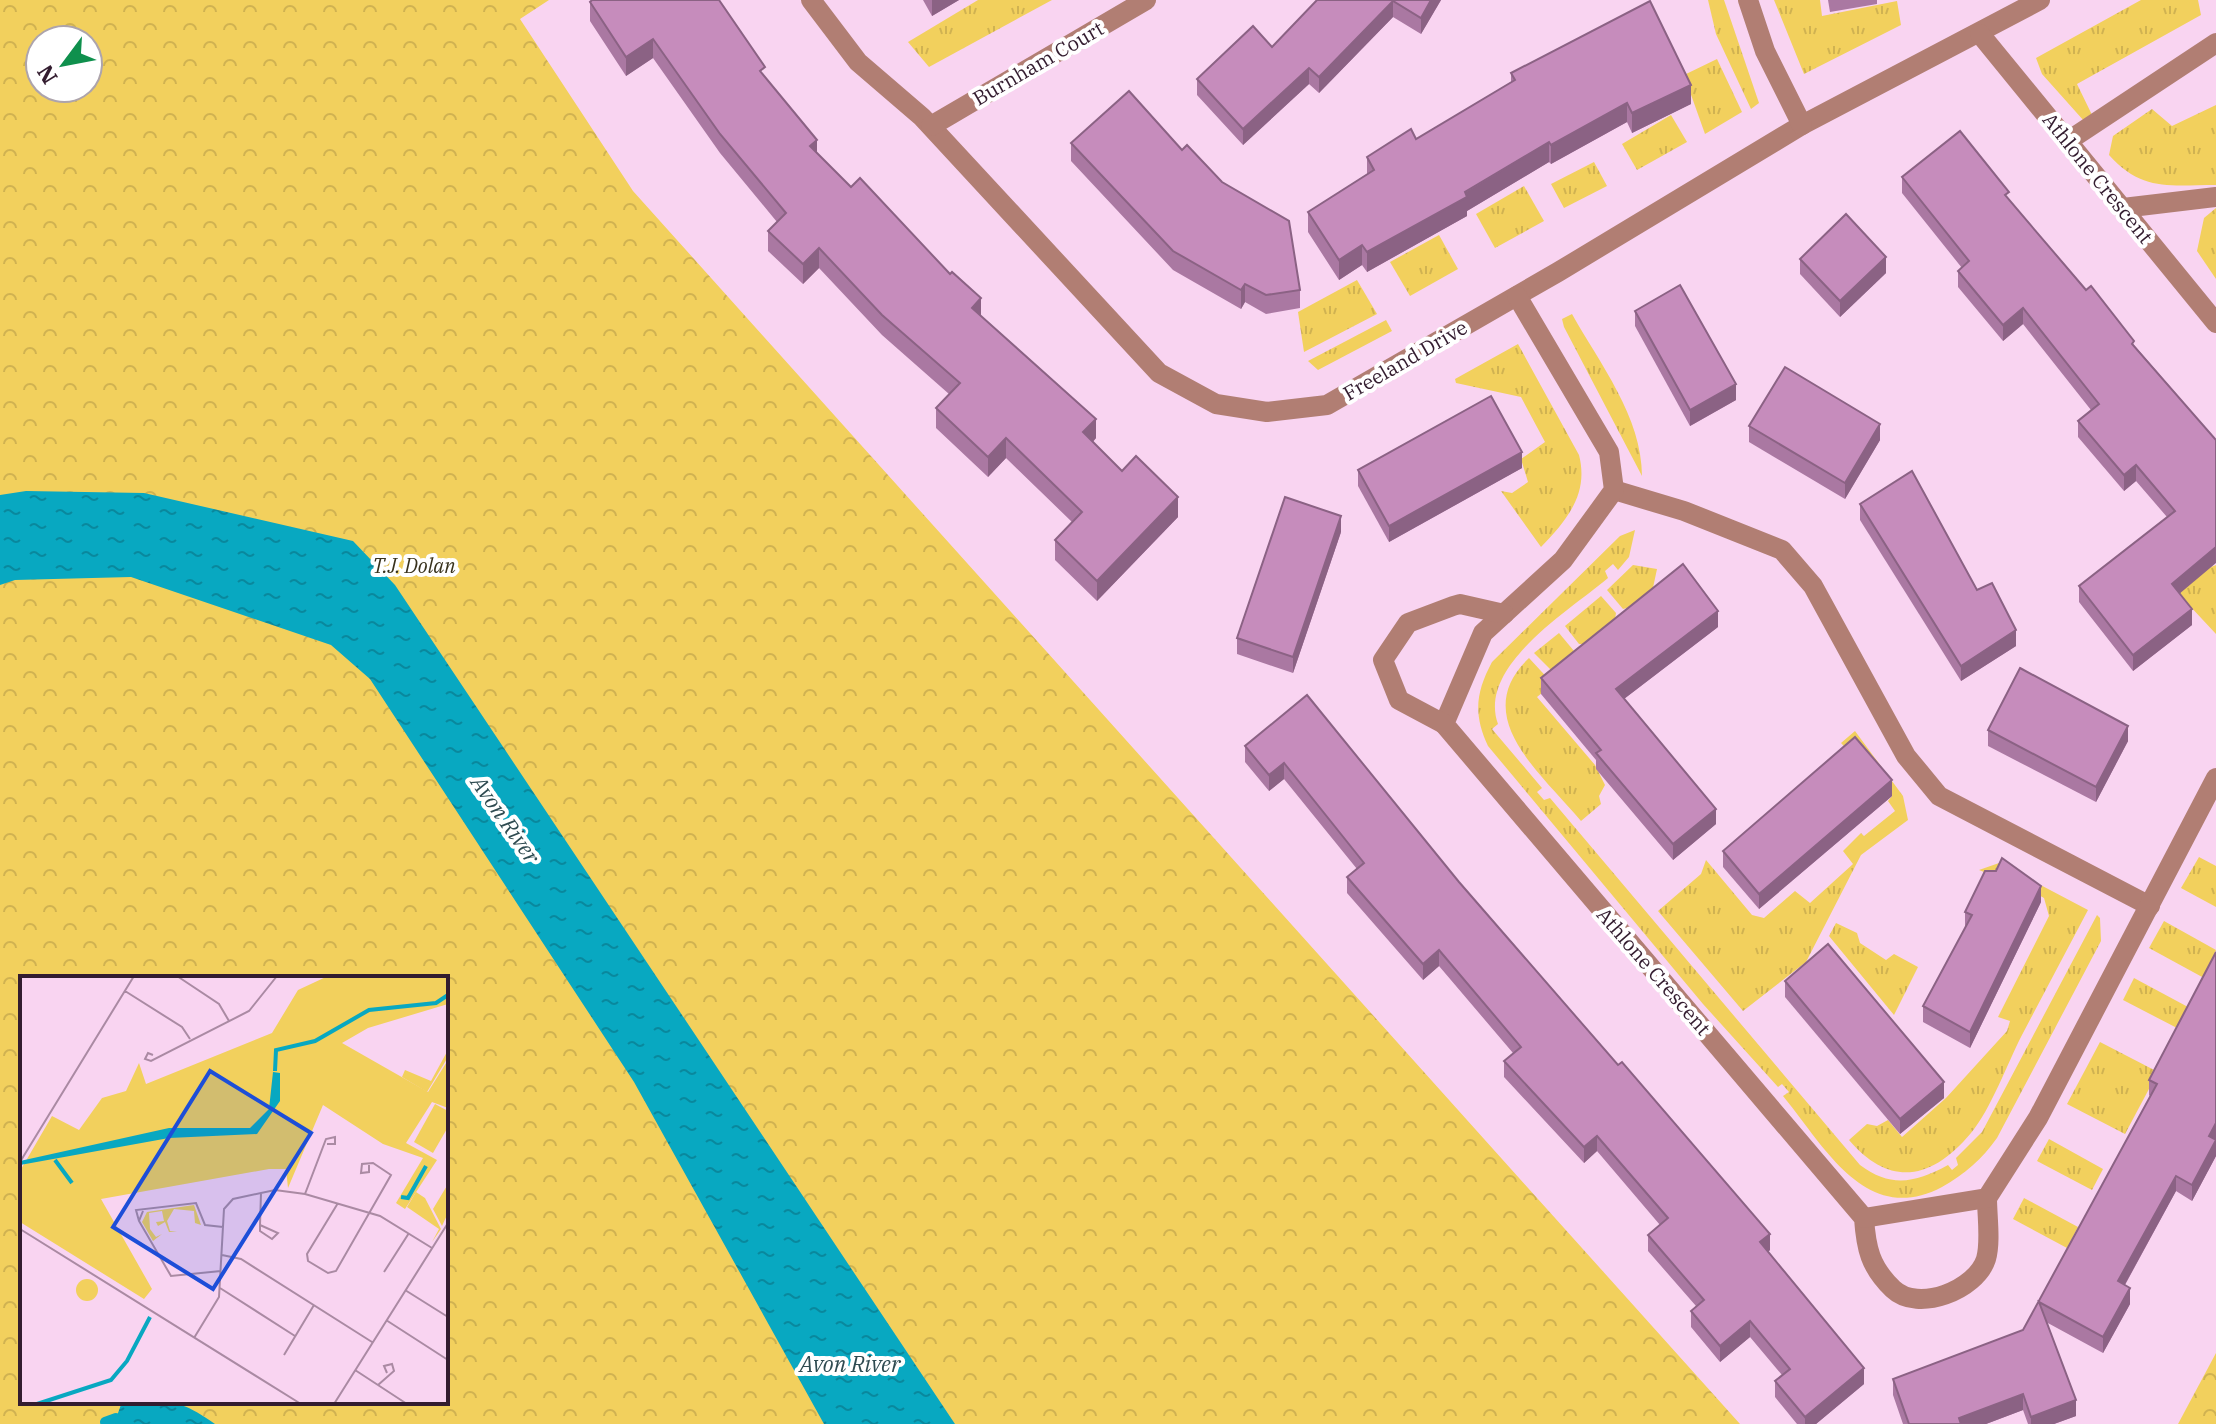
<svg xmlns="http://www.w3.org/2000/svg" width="2216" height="1424" viewBox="0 0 2216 1424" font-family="'IBM Plex Serif',serif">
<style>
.grass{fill:url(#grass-tufts)}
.park{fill:url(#park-crowns);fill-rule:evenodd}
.water{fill:url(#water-ripples)}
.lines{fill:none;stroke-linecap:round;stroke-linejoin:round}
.stream{stroke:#08a8c1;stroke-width:10}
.lane{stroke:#b17e73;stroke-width:20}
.street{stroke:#b17e73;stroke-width:20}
.wall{fill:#aa78a2}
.shaded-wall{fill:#8b6284}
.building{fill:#c68cbc;stroke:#8b6284;stroke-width:2}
.labels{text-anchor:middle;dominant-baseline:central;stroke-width:8;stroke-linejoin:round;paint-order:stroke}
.street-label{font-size:20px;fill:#331c2f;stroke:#fff}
.park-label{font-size:20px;font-style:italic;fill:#38321d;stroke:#fff}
.water-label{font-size:22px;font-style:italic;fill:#2f4b51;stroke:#fff}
.inset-river{fill:none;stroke:#08a8c1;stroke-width:4}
.inset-road{fill:none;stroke:#aa8aa3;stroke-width:2}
.view{fill:#1d4ed8;fill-opacity:0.15;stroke:#1d4ed8;stroke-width:4}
.inset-edge{fill:none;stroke:#331c2f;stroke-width:4}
</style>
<defs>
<pattern id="grass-tufts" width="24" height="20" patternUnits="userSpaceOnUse" patternTransform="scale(2)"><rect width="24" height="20" fill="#f2d05d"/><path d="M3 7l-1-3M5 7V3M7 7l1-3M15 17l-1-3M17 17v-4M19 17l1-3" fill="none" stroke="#d0b251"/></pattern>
<pattern id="park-crowns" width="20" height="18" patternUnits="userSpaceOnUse" patternTransform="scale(2)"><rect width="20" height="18" fill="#f2d05d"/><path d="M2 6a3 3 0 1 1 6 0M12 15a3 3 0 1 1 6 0" fill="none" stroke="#d0b251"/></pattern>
<pattern id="water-ripples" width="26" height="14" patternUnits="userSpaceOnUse" patternTransform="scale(2)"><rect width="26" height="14" fill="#08a8c1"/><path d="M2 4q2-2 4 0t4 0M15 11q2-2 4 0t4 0" fill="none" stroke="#09889d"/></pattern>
</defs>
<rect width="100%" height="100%" fill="#f9d4f1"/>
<g class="grass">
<polygon points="978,0 1052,0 929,67 908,42"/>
<polygon points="1708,0 1724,0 1759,103 1751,109 1716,34"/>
<polygon points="1774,0 1820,0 1822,16 1897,1 1901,25 1804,74"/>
<polygon points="2141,0 2198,0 2201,15 2077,84 2093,117 2084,121 2042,74 2036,58"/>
<polygon points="1717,59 1742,112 1705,134 1684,75"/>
<path d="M2216,105v80c-46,0 -74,7 -107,-30l4,-19 39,-27 20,17z"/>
<polygon points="1671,115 1687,142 1637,170 1622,144"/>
<polygon points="1594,162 1607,186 1564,208 1551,184"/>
<polygon points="1524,186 1544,221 1495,248 1476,214"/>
<polygon points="2216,208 2216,279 2197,251 2204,218"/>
<polygon points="1439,235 1458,269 1410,296 1390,262"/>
<polygon points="1357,280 1377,314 1304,352 1298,312"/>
<path d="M1572,314c28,50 70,103 70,162l-78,-149 -2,-8z"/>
<polygon points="1386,320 1392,331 1318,370 1308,361"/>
<path d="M1518,344l61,111c10,39 -12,65 -38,92l-40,-56 11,2 16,-11 -7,-23 24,-17 -24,-45 -65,-14 -1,-4z"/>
<path d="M1635,530l-6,27 -11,13 -5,-6 -8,7 3,7c-39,33 -131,88 -110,146l-6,5 50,59 -5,4 7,8 6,-2 310,367c31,23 55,18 88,0l4,5 6,-5 -2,-7 26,-26 115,-217 3,3 1,23 -104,197c-14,20 -33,37 -55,49 -76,40 -117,-40 -159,-91l6,-4 -7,-8 -4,3 -75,-83 -215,-258c-15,-32 -12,-54 4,-84l128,-126z"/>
<polygon points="1633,565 1657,569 1650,602 1623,609 1607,590"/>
<polygon points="2216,565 2216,634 2160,574 2201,571"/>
<polygon points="1601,596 1616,613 1615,619 1591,644 1579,644 1565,626"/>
<polygon points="1559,633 1574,651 1561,680 1534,653"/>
<path d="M1529,658l24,26 -16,13 58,68 10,20 -6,11 2,8 -20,17c-40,-48 -113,-105 -52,-163z"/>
<polygon points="1855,731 1903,796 1908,820 1861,855 1806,962 1743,1011 1658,911 1701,874 1706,860 1752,915 1764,918 1795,891 1810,903 1853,864 1843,851 1861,833 1864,836 1895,811 1888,801 1892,796 1841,743"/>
<polygon points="2199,857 2216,866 2216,907 2181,888"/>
<path d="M1999,863l89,47c-22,42 -44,83 -66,125 -15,29 -31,74 -51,98 -39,47 -81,55 -122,7l18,-16 10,2 11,-6 14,17 44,-39 61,-67 3,-10 -12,-4 51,-101 -5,-18 -42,-24 -3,4 -20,-8z"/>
<polygon points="2164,921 2216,950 2204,978 2149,948"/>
<polygon points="1836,923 1857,933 1860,943 1886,960 1894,954 1918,967 1894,1015 1829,936"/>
<polygon points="2134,978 2188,1007 2177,1028 2123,1000"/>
<polygon points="2100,1042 2158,1072 2125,1134 2067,1104"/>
<polygon points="2049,1139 2103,1169 2092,1190 2037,1161"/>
<polygon points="2024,1198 2078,1227 2067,1248 2013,1219"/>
</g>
<g class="park">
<path d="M0,0h549l-29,19 113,172 1107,1233h-1740zM40,40h48v48h-48zM22,978h424v424h-424z"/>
<polygon points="2216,1353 2216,1424 2178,1424"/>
</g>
<g class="water">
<polygon points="26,491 144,493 353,541 395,585 955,1424 824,1424 634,1082 370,679 331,645 131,577 15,580 0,585 0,495"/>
<path d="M122,1402c46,0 54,-6 93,22h-101z"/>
</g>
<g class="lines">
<polyline class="stream" points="105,1422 116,1418"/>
<g class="lane">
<polyline points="2068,141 2216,43"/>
<polyline points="2123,208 2216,197"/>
<polyline points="1614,490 1684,511 1782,550 1813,586 1906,756 1939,796 2150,906"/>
</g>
<g class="street">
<polyline points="811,0 858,62 922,117 1159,373 1216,404 1267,412 1327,405 1558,272 1802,125 2040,0"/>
<polyline points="1748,0 1765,51 1802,125"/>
<polyline points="1980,34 2216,323"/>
<polyline points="931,126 1146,0"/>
<path d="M1517,296l92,156 5,38 -51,70 -80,73 -39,91 420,494c2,30 6,49 29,71 25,24 83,1 93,-30 5,-17 1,-43 1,-61"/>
<polyline points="1444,724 1399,700 1383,660 1408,623 1453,606 1460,604 1504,614"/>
<polyline points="1864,1218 1987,1198 2038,1118 2216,778"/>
</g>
</g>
<g class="wall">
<polygon points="923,0 959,0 932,16"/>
<polygon points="1317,0 1441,0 1421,34 1393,17 1319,93 1309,84 1243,145 1197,95 1197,79 1272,47"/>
<polygon points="1828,0 1877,0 1877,4 1830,12"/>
<polygon points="590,2 765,77 817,153 981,316 1096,438 1093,442 1122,471 1178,517 1097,601 1055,560 1055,540 1072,522 1006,458 988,477 936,428 936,408 949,394 882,335 819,268 803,284 768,251 768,231 777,222 720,153 653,58 626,76 590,21"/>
<polygon points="1511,73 1691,104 1632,133 1627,122 1551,164 1549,162 1467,211 1467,216 1367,272 1362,265 1339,280 1308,232 1308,212 1367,174 1367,157 1416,139 1511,82"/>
<polygon points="1071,143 1300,290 1300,308 1266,314 1245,302 1241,309 1173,270 1071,161"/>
<polygon points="1902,177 2009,200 2216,440 2180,594 2192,625 2133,671 2079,602 2079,586 2167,517 2136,481 2124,491 2078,437 2078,421 2091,410 2023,324 2003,341 1958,287 1958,271 1962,268 1902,193"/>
<polygon points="1800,259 1886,273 1840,317 1800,274"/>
<polygon points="1635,311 1736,400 1690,426 1635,326"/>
<polygon points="1749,426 1880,440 1845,499 1749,442"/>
<polygon points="1522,468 1389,542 1358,486 1358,470"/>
<polygon points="1860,504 2016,646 1961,681 1860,520"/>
<polygon points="1341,532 1293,673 1237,654 1237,638"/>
<polygon points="1718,627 1624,699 1716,824 1673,860 1596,769 1596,760 1541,694 1541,678"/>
<polygon points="1307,695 1459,882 1770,1250 1768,1252 1864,1384 1816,1424 1797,1424 1775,1397 1775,1381 1782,1375 1750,1337 1720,1362 1691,1327 1691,1311 1696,1306 1648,1251 1648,1235 1660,1225 1597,1151 1584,1163 1504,1077 1504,1061 1513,1053 1439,966 1423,980 1347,893 1347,877 1357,869 1284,779 1269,791 1245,762 1245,746"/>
<polygon points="1988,730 2128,741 2096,802 1988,746"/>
<polygon points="1892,796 1759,909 1723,867 1723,851"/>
<polygon points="2041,902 1970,1048 1923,1022 1923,1006 1965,928 1965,912"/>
<polygon points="2216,952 2216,1156 2192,1201 2176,1191 2125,1285 2130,1304 2103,1353 2046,1322 2076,1416 2054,1424 2028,1424 2023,1410 1986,1424 1903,1424 1893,1395 1893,1379 2023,1330 2150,1096 2149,1095 2149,1080"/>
<polygon points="1785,981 1944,1098 1900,1134 1785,997"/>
</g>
<g class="shaded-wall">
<polygon points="932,0 959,0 932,16"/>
<polygon points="1431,0 1441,0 1421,34 1421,18"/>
<polygon points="1393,1 1393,17 1319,93 1319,77"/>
<polygon points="653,39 653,58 626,76 626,57"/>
<polygon points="1309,68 1309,84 1243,145 1243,129"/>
<polygon points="1691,85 1691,104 1632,133 1632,113"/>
<polygon points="1627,103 1627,122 1551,164 1551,145"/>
<polygon points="817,140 817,160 810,146"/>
<polygon points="1549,142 1549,162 1467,211 1467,216 1367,272 1367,252"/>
<polygon points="1362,245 1362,265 1339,280 1339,260"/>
<polygon points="819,248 819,268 803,284 803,264"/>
<polygon points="1886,257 1886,273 1840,317 1840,301"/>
<polygon points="1245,284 1245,302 1241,309 1241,290"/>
<polygon points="981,298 981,318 972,308"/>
<polygon points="2023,308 2023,324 2003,341 2003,325"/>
<polygon points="1736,384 1736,400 1690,426 1690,410"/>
<polygon points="1096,419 1096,438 1083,452 1083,432"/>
<polygon points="1880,424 1880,440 1845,499 1845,483"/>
<polygon points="1006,438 1006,458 988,477 988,457"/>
<polygon points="1522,452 1522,468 1389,542 1389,526"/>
<polygon points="2136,465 2136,481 2124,491 2124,475"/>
<polygon points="1178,497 1178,517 1097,601 1097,581"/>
<polygon points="1341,516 1341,532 1293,673 1293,657"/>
<polygon points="2216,547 2216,563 2172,600 2172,584"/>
<polygon points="2192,609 2192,625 2133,671 2133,655"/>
<polygon points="1718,611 1718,627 1616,705 1616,689"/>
<polygon points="2016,630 2016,646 1961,681 1961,666"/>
<polygon points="2128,726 2128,741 2096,802 2096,787"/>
<polygon points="1284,763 1284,779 1269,791 1269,775"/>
<polygon points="1892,780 1892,796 1759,909 1759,894"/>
<polygon points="1716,809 1716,824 1673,860 1673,844"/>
<polygon points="2041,886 2041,902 1970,1048 1970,1032"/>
<polygon points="1439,950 1439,966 1423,980 1423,964"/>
<polygon points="1944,1082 1944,1098 1900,1134 1900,1119"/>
<polygon points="2216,1123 2216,1139 2209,1152 2209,1136"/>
<polygon points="1597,1136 1597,1151 1584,1163 1584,1147"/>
<polygon points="2216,1140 2216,1156 2192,1201 2192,1185"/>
<polygon points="2176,1176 2176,1191 2118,1297 2118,1281"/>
<polygon points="1770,1234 1770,1250 1760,1258 1760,1242"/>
<polygon points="2130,1288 2130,1304 2103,1353 2103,1337"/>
<polygon points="1750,1321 1750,1337 1720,1362 1720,1346"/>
<polygon points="1864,1368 1864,1384 1816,1424 1805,1424 1805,1417"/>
<polygon points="2023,1394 2023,1410 1986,1424 1959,1424 1959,1418"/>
<polygon points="2076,1400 2076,1416 2054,1424 2031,1424 2031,1417"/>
</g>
<g class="building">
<polygon points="592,0 719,0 765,67 760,71 817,140 810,146 851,187 860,178 950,274 952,272 981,298 972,308 1096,419 1083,432 1122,471 1136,456 1178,497 1097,581 1055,540 1082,512 1006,438 988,457 936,408 960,383 882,315 819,248 803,264 768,231 786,213 720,134 653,39 626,57 590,2"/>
<polygon points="1317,0 1431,0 1421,18 1393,1 1319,77 1309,68 1243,129 1197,79 1253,26 1272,47"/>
<polygon points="1650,1 1691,85 1632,113 1627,103 1551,145 1549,142 1465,192 1467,197 1367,252 1362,245 1339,260 1308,212 1374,170 1367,157 1411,129 1416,139 1515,80 1511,73"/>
<polygon points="1129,91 1182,150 1187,145 1222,182 1289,221 1300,290 1266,295 1245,284 1241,290 1173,251 1071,143"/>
<polygon points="1960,131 2009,192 2005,195 2086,290 2091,286 2134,341 2132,344 2216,440 2216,547 2172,584 2192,609 2133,655 2079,586 2175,511 2136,465 2124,475 2078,421 2099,404 2023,308 2003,325 1958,271 1969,261 1902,177"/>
<polygon points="1846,214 1886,257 1840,301 1800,259"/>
<polygon points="1680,285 1736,384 1690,410 1635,311"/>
<polygon points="1785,367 1880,424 1845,483 1749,426"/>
<polygon points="1491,396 1522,452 1389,526 1358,470"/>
<polygon points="1912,471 1977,590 1992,583 2016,630 1961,666 1860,504"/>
<polygon points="1285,497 1341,516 1293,657 1237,638"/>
<polygon points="1683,564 1718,611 1616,689 1716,809 1673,844 1596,753 1601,750 1541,678"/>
<polygon points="2020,668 2128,726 2096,787 1988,730"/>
<polygon points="1307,695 1459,882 1618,1065 1622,1062 1770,1234 1760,1242 1864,1368 1805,1417 1775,1381 1790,1369 1750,1321 1720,1346 1691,1311 1704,1300 1648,1235 1668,1218 1597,1136 1584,1147 1504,1061 1521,1047 1439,950 1423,964 1347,877 1364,863 1284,763 1269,775 1245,746"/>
<polygon points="1855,737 1892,780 1759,894 1723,851"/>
<polygon points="2002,858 2041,886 1970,1032 1923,1006 1972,915 1965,912 1985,871 1996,871"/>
<polygon points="1828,944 1944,1082 1900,1119 1785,981"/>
<polygon points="2216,952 2216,1123 2209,1136 2216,1140 2192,1185 2176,1176 2118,1281 2130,1288 2103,1337 2039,1302 2076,1400 2031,1417 2023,1394 1959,1418 1961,1424 1909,1424 1893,1379 2023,1330 2157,1084 2149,1080"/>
</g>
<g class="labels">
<g class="street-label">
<text transform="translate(1038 63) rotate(-30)">Burnham Court</text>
<text transform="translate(2098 178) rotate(51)">Athlone Crescent</text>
<text transform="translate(1405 360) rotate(-30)">Freeland Drive</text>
<text transform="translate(1654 971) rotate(49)">Athlone Crescent</text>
</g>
<g class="park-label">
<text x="414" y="565">T.J. Dolan</text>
</g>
<g class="water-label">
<text transform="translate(506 819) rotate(55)">Avon River</text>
<text x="850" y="1363">Avon River</text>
</g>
</g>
<g transform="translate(20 976)">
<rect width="428" height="428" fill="#f9d4f1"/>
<path d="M428,74v7l-21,35 -25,-15 3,-7 26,11zM428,208v29l-6,13 -9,-17zM396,216l9,6 16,31 -9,13 7,-13 -32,-22zM174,229l7,20 -6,-2 -1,-12 -20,-2 -7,12 3,10 7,1h-8l-4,-10 -7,4 -2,-4 8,-1 -2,-10 -13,2 1,16 6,8 6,-3 -9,7 -11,-19 5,-10z" fill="#f2d05d"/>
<path d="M56 314a11 11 0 1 1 22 0a11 11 0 1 1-22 0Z" fill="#f2d05d"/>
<path d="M308,0l120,1v27l-80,24 -26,15 86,49 20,-32v48l-16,-6 -26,41 31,17 -32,49 -9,-6 27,-45 -40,-14 -60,-39 -35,83 -2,-19h-17l-168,30 51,90 -8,10 -124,-77v-51l32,-55 27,14 23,-32 24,-7 13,-28 7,21 126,-51 26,-43z" fill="#f2d05d"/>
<path d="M415,128l13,7v16l-15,26 -19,-11z" fill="#f2d05d"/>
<path d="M253,96l7,1v28l-23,33 -88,4 -149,27v-4l149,-33h81l19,-19z" fill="#08a8c1"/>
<path class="inset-river" d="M255,95l1,-21 39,-9 54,-31 67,-7 12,-8M35,184l17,23M381,221l7,1 18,-32M17,428l74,-24 16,-19 23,-44"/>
<path class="inset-road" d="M157,0l42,28 10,17M105,15l57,36 8,12M133,79l-5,-2 -3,6 6,2 98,-50 28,-35M0,186l114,-186M285,218l21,-55 9,-2v7h-8M318,227l-31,51 1,7 20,12 8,-2 55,-96 -18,-12 -11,1 -1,9 8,-1v-7M123,235l-4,10 32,55 50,-5M119,245l-3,-11 60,-7 9,22 18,2M240,249l18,8 -6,6 -12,-8v-6l1,-32M0,253l281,175M202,279l19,4 131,83M364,296l25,-39M200,312l75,48M385,314l43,27M366,344l62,40M174,362l25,-41 5,-88 9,-10 42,-9 30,4 75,22 52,32M264,379l30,-50M335,394l52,34M358,409l16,-14 -2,-7 -8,2 3,7M314,428l114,-181"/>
<path class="view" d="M190,95l101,62 -98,156 -100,-62z"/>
<rect width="428" height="428" class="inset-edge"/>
</g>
<g transform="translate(64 64) rotate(238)"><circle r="38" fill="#ffffff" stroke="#ada4ac" stroke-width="2"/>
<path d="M0-6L14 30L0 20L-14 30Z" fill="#0f904d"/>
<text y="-12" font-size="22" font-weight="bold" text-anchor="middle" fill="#331c2f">N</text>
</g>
</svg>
